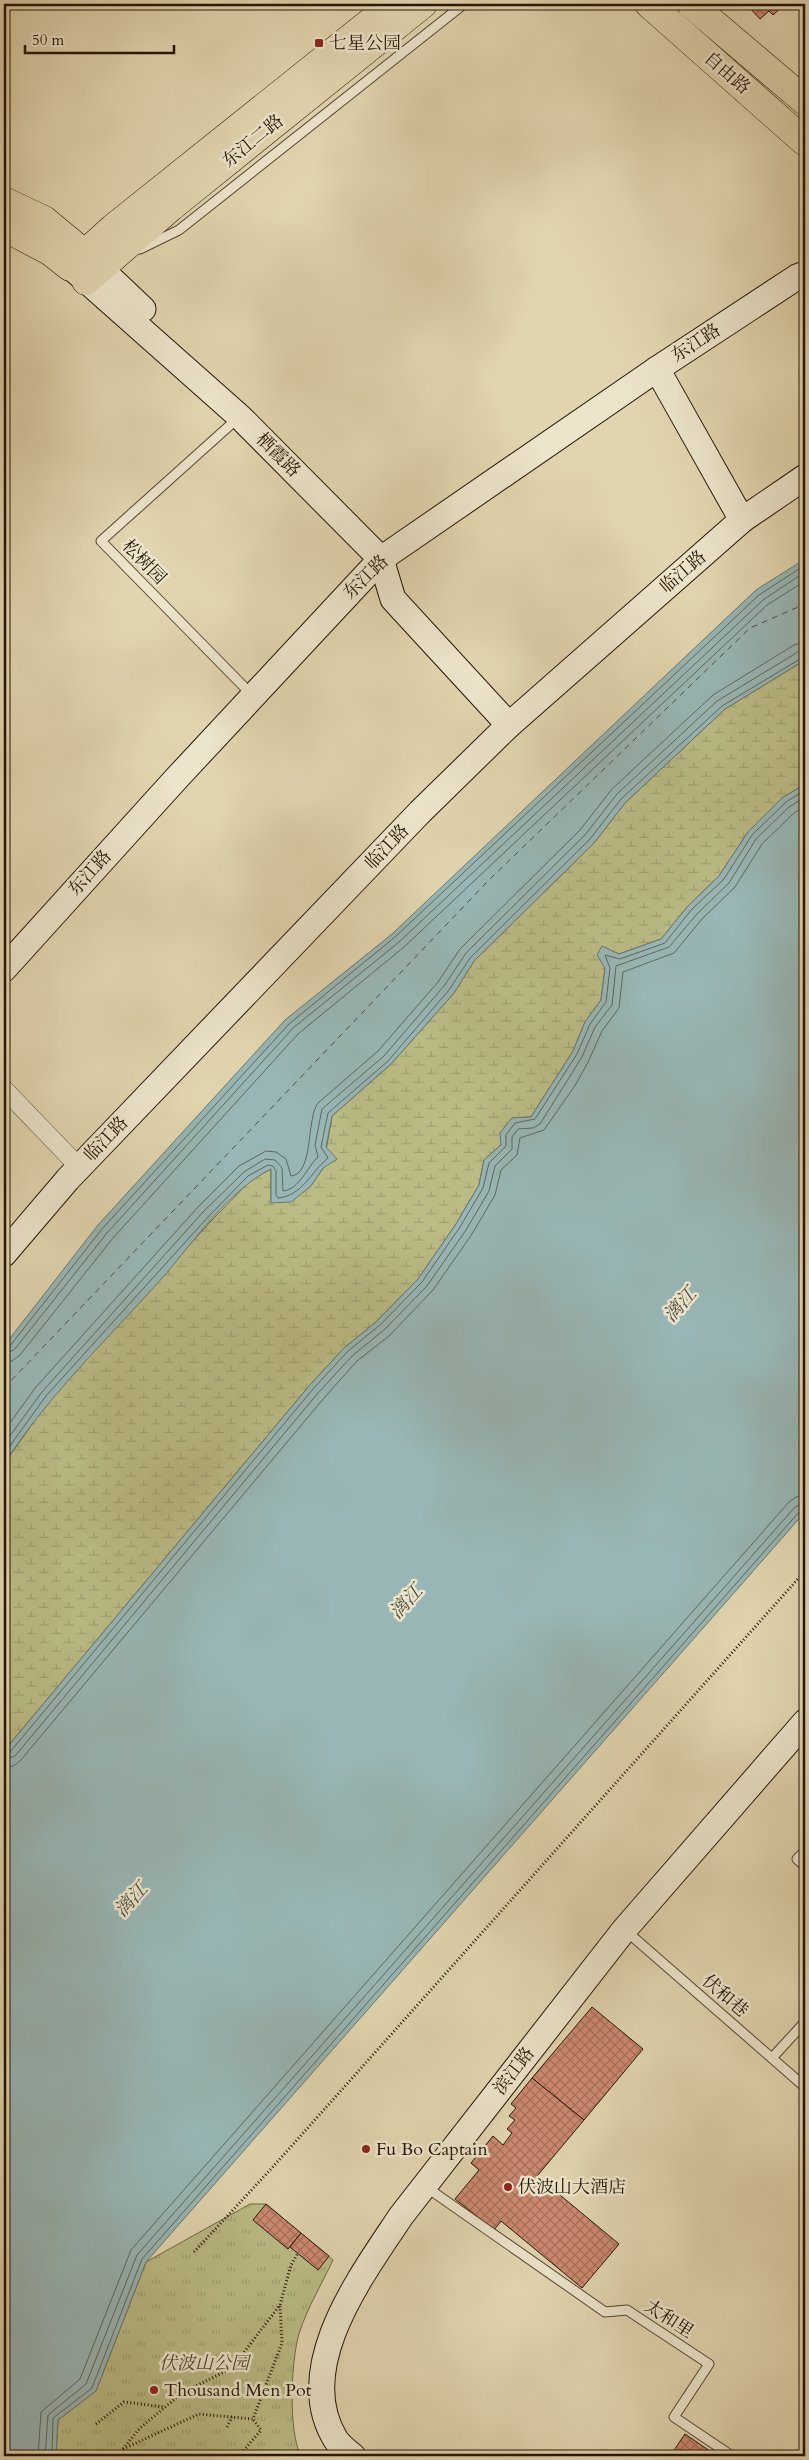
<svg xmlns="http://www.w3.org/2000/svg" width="809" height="2460" viewBox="0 0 809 2460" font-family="Cardo,'Noto Serif SC',serif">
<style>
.wetland{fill:url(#wetland-marsh);stroke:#6f6844}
.park{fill:url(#park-tufts);stroke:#6f6844}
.water{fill:#98b6b5;stroke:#6a766e}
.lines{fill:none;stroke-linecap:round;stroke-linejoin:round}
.shore{stroke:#5e665c;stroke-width:1}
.ferry{stroke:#4d4d42;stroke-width:1;stroke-dasharray:6 5;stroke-linecap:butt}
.building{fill:url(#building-cross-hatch);stroke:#241504}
.lane-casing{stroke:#53452f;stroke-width:11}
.street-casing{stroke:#53452f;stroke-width:19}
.secondary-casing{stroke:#241504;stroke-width:27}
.primary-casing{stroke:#241504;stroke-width:29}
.path{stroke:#241504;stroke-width:3;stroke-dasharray:1 2.5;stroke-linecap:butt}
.lane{stroke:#ece4cb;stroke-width:9}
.street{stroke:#ece4cb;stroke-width:18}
.secondary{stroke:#ece4cb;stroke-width:25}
.primary{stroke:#e1d5af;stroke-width:28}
.poi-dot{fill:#8f2418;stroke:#ece4cb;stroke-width:2}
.labels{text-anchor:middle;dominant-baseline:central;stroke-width:5;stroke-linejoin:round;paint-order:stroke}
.poi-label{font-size:18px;fill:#241504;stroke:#ece4cb;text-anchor:start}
.street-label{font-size:18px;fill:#241504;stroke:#ece4cb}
.park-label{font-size:18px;font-style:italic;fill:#51472b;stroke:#ece4cb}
.water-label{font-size:19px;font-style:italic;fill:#4d4d42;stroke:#ece4cb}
</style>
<defs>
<pattern id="wetland-marsh" width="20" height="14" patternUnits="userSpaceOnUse" patternTransform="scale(1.25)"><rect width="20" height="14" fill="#babb85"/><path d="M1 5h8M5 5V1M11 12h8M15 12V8" fill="none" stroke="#a0a071"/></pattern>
<pattern id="park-tufts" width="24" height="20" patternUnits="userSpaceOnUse" patternTransform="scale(1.25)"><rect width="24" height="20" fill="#babb85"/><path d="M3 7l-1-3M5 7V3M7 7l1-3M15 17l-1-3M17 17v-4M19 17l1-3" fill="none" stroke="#a0a071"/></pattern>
<pattern id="building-cross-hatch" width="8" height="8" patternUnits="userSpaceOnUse" patternTransform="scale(1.25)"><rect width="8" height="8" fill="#cd8970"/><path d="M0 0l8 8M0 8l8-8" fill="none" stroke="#a66f5a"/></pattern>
</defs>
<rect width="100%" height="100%" fill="#e1d5af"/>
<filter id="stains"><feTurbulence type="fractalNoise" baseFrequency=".004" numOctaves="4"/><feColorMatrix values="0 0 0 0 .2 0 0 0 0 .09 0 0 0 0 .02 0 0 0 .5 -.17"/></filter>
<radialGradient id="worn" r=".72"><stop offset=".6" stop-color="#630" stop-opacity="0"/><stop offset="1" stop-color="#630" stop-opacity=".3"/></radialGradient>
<polygon class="wetland" points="805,660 805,784 782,798 748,832 719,876 688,906 661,939 619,954 602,947 605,968 601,1000 585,1022 573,1051 531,1117 512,1118 501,1145 484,1160 479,1185 456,1224 418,1279 376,1322 344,1348 309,1386 4,1751 4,1464 50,1399 212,1220 251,1180 271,1169 271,1203 311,1186 323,1168 332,1116 391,1064 454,993 474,961 594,843 625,803 725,709"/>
<path class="park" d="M250,2204h16l67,56c-11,24 -26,48 -34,74 -8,26 -11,98 2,122h-245l2,-36 38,-29 50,-129z"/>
<g class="water">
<path d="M805,559v101l-80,49 -100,94 -31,40 -120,118 -20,32 -63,71 -59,52 -6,31 11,12 -14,9 -12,18 -20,16 -20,1v-34c-42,21 -76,71 -107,107 -55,62 -115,118 -160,188v-118l94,-121 187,-205 107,-86 364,-344z"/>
<polygon points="805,784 805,1512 146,2262 96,2391 58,2420 56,2456 4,2456 4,1751 309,1386 344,1348 376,1322 418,1279 456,1224 479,1185 484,1160 501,1145 500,1133 512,1118 531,1117 573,1051 585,1022 601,1000 605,968 597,955 602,946 619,954 661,939 688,906 719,876 748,832 782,798"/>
</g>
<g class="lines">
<g class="shore">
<polyline points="4,1348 10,1346 102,1229 289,1024 395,937 759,595 805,565"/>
<polyline points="4,1354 14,1350 107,1233 293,1028 399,942 763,600 805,572"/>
<polyline points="4,1362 12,1361 20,1355 113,1238 298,1034 404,947 767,605 805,581"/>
<path d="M4,1431l32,-44 162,-180 41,-41 27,-15 10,1 10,7 5,17c23,-2 15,-57 27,-73l60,-52 60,-69 22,-33 120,-119 32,-41 101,-94 81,-50 11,-3"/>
<path d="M4,1444l38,-52 161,-180 41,-40 21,-13 10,1 7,8 1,23c17,-2 24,-24 35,-34l-3,-12 7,-36 62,-53 60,-70 22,-33 119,-118 32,-41 100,-93 81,-49 7,-2"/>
<path d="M4,1454l42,-58 162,-179 40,-41 20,-11 5,1 3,5v24l2,3c24,-2 33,-26 50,-40l-7,-11 7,-34 60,-52 61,-71 21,-32 120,-119 31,-40 101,-93 83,-50"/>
<polyline points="4,1754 10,1752 313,1389 348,1351 380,1325 422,1282 460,1227 483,1188 489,1163 506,1146 506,1135 515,1123 535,1119 577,1054 590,1024 606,1002 610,968 605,955 620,959 665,943 692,909 724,879 752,835 786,802 805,790"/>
<polyline points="4,1760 15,1756 318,1393 352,1356 384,1330 427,1286 466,1230 489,1191 495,1166 512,1149 512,1137 518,1129 533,1128 540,1124 582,1057 595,1027 612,1005 616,966 669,947 697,914 729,883 756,839 789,807 805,797"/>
<polyline points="4,1768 13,1766 20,1761 324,1398 357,1361 389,1336 433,1290 472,1234 495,1195 501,1170 517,1155 520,1138 544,1130 576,1084 589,1060 602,1031 619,1008 623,972 674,953 702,919 735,887 762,844 794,813 805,806"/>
<polyline points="38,2456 41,2412 80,2379 131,2250 789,1502 796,1497 805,1496"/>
<polyline points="45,2456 48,2415 86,2384 137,2255 795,1507 805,1503"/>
<polyline points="52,2456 53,2418 92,2388 142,2259 799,1512 805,1510"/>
</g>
<polyline class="ferry" points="4,1388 489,880 750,628 805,604"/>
</g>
<g class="building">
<polygon points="746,4 785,4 773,15 769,11 760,19"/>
<polygon points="592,2007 643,2049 584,2120 532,2078"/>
<polygon points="532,2078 584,2120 537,2176 619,2244 582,2288 501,2221 494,2230 455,2199 479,2170 471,2163 493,2136 503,2145 512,2133 507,2129 515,2120 509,2116 516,2108 511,2104"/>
<polygon points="266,2204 301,2233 288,2249 253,2220"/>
<polygon points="301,2233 329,2256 318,2270 290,2247"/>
<polygon points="685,2434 717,2456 670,2456"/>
</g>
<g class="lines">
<defs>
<g id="lane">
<polyline points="140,249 179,230 464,4"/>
<polyline points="238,418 101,541 252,695"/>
<polyline points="805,1851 797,1859 805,1866"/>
<polyline points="625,1930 805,2087"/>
<polyline points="772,2058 805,2022"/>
<polyline points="426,2187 605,2312 627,2310 709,2364 674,2417 732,2456"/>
</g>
<polyline id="street" points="4,1089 79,1167"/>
<g id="secondary">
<polyline points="85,254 143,309"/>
<polyline points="72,268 240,417 381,559 393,599 509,725"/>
<polyline points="657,369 742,520"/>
<polyline points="4,969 175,780 381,559 657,369 797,277 805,274"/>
<polyline points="4,1254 68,1179 420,812 509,725 742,520 805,477"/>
<path d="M353,2456c-6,-5 -13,-10 -17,-16 -45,-72 26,-165 65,-224l223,-286 181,-208"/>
</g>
<g id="primary">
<polyline points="649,4 805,142"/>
<polyline points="691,4 805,101"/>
<polyline points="4,201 44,220 84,253"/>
<polyline points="4,227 51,252 70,267 113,228 393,4"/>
<polyline points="86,281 171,207 423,4"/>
</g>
</defs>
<use href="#lane" class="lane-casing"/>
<use href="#street" class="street-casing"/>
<use href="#secondary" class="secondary-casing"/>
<use href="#primary" class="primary-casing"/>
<g class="path">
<polyline points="194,2252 271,2169 805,1571"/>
<polyline points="96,2424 124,2402 164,2407"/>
<polyline points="227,2427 232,2417"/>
<polyline points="123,2449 140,2428 182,2393 232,2368 280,2305 291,2265 298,2253"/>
<polyline points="123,2449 199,2414 253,2419 282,2343 280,2306"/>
<polyline points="239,2456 261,2430 253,2419"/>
</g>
<use href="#lane" class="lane"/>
<use href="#street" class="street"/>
<use href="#secondary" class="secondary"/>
<use href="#primary" class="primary"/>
</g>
<g class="poi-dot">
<rect x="314" y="38" width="10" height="10" rx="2.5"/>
<circle cx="366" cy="2149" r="5"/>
<circle cx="508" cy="2187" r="5"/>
<circle cx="154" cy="2390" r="5"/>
</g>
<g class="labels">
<g class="poi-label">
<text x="329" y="43">七星公园</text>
<text x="376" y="2149">Fu Bo Captain</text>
<text x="518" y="2187">伏波山大酒店</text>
<text x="164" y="2390">Thousand Men Pot</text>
</g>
<g class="street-label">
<text transform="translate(727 73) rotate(41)">自由路</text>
<text transform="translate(253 141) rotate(-39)">东江二路</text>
<text transform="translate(696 343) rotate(-33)">东江路</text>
<text transform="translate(278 455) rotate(45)">栖霞路</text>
<text transform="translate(144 562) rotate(46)">松树园</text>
<text transform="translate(683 572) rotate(-41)">临江路</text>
<text transform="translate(366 577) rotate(-44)">东江路</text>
<text transform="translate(387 847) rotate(-46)">临江路</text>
<text transform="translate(90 873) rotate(-48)">东江路</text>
<text transform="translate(106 1139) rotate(-46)">临江路</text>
<text transform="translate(725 1996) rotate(41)">伏和巷</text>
<text transform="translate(514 2071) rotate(-52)">滨江路</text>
<text transform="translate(669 2319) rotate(33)">太和里</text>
</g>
<g class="park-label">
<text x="204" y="2363">伏波山公园</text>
</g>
<g class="water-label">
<text transform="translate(680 1305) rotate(-48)">漓江</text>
<text transform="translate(406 1602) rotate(-47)">漓江</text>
<text transform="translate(131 1900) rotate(-47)">漓江</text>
</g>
</g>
<rect width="809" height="2460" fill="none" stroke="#e1d5af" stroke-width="20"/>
<rect x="5" y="5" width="799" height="2450" fill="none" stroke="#241504" stroke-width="2.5"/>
<rect x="10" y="10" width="789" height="2440" fill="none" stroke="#241504"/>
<path d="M25 45v8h149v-8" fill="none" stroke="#241504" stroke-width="2.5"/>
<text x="32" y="45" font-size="15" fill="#241504" stroke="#ece4cb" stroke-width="4" paint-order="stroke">50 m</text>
<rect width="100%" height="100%" filter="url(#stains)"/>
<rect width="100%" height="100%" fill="url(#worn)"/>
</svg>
